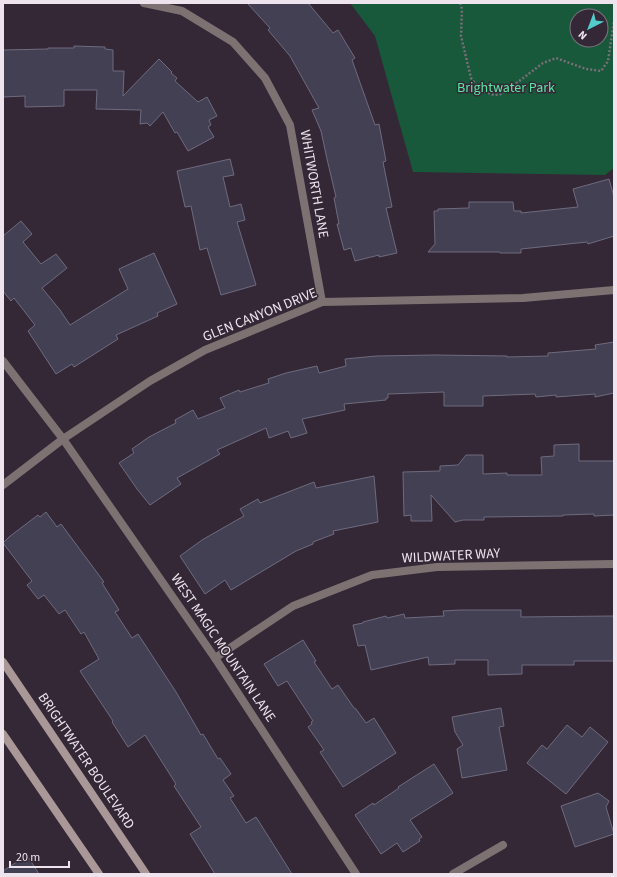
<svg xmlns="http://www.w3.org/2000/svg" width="617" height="877" viewBox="0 0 617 877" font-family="'Source Sans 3',sans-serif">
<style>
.green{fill:#17593a;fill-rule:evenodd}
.building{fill:#434053;stroke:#6e6b80}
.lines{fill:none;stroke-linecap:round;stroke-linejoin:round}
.path{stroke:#7a6e7a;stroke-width:2.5;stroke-dasharray:2 2;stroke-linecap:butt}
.street{stroke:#7d7271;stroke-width:8}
.secondary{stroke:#aa9898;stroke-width:8}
.labels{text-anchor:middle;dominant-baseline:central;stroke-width:3;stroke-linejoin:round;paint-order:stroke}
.park-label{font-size:14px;fill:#5be6a1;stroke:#352836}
.street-label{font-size:14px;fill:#ede4ed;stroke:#352836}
</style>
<rect width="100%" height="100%" fill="#352836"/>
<path class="green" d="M350,3h264v165l-9,7 -192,-3 -38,-136zM577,16h24v24h-24z"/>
<g class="building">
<polygon points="247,3 308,3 333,33 338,30 355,58 352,60 375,125 379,124 386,161 383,162 392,207 386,208 397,253 379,257 379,255 355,261 351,248 344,250 337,224 339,224 334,198 336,197 327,159 321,131 312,110 319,108 290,56 268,30 270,28"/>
<polygon points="74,46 105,47 105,49 113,50 113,71 124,71 123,96 159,59 172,72 171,73 177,78 175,81 198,102 207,97 217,116 209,120 211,125 208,127 214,137 188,151 177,132 175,133 163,112 150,126 147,123 140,124 141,110 96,109 97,90 64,90 64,106 25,107 25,96 3,97 3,50 48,49 48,48 74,48"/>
<polygon points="230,159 234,175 223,177 230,207 241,204 245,220 237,222 256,285 221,295 207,248 200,250 191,206 185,207 177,171"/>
<polygon points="609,179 614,197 614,236 588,244 587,242 521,249 521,253 500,253 500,252 428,252 435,244 434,211 438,211 438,209 469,208 469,202 513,202 514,211 521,211 521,213 578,207 573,189"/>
<polygon points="21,221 32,234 23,242 41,264 56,254 67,268 42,288 60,310 70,325 128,289 119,269 154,253 177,304 157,313 158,316 116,335 118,339 74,367 72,364 56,374 28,331 35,325 14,298 11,301 3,291 3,236"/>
<polygon points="614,342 614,393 595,397 595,394 556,397 556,395 536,397 535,394 483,396 483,406 444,406 444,392 388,394 388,398 386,398 386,400 344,404 345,410 302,419 307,433 291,438 288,431 269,438 266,428 217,450 220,454 177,478 181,484 150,505 137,489 119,463 134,453 132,449 149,437 176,423 175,420 193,410 198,419 225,408 220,398 239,390 240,392 269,383 268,379 286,373 317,366 319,373 346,366 345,359 376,356 434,355 507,356 507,357 548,356 548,353 596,349 595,345"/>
<polygon points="579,444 579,461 614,461 614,515 594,516 594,514 563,515 563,516 484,517 484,520 463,520 455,522 431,495 432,521 411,521 411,515 404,516 403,472 440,471 440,466 458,465 466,455 483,455 483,474 507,473 507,475 542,475 541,457 554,456 554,445"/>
<polygon points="374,476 378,522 333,531 334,534 313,542 313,544 296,551 231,590 225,580 205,594 180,556 202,540 244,516 240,509 258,499 260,503 314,482 316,488"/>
<polygon points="46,512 57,527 61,524 104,582 102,583 119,610 115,612 132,638 138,634 176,692 201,735 203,734 218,759 220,758 231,774 223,780 234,796 230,798 246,823 256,817 292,874 215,874 190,834 201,827 174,786 176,784 145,735 128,747 112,722 113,721 80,671 99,659 84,632 81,634 65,610 59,614 44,595 38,599 27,585 32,581 3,543 9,537 38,515 40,517"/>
<polygon points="460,610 521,610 521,617 614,616 614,661 574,661 574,665 522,665 522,674 488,675 488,660 455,660 455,664 429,665 428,657 371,670 365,645 358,646 353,625 363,623 363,622 386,616 387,618 404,614 405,618 444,616 443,611"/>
<polygon points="303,640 316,661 314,662 332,689 338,685 354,708 356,709 366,723 374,718 396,753 343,787 320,752 324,750 308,727 312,724 311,722 313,721 287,681 278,686 264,664"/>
<polygon points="501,708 504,726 499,727 507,770 462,778 457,749 463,745 455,732 452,717"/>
<polygon points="567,725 582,737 590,727 608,742 566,794 527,763 542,745 547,749"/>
<polygon points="434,764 453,793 410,820 422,837 419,839 420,841 403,852 397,843 381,854 355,815 373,803 374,805 399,788 398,787"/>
<polygon points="598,793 609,801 606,807 614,834 575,847 561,806"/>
<polygon points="27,855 39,874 3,874 3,871"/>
</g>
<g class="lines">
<polyline class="path" points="460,3 462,9 461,36 471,78 480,90 494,95 502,94 543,63 556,58 586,69 601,71 608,61 614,21"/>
<g class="street">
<polyline points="144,3 182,11 233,42 265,78 290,125 322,302"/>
<polyline points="3,361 63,439 215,658 356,874"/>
<polyline points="3,485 63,439 150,381 205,350 322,302 523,298 614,290"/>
<polyline points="215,658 293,606 372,575 437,567 614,564"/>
<polyline points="453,874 503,845"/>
</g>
<g class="secondary">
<polyline points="3,662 146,874"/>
<polyline points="3,734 99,874"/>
</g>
</g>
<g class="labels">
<g class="park-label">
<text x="506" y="88">Brightwater Park</text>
</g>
<g class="street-label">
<text transform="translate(314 184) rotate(80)">WHITWORTH LANE</text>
<text transform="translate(260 315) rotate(-22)">GLEN CANYON DRIVE</text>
<text transform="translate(451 556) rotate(-3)">WILDWATER WAY</text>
<text transform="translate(223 648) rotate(56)">WEST MAGIC MOUNTAIN LANE</text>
<text transform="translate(86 761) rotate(56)">BRIGHTWATER BOULEVARD</text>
</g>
</g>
<rect width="617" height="877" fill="none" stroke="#ede4ed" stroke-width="8"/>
<g transform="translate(589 28) rotate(222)"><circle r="19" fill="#352836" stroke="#7f737f"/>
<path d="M0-3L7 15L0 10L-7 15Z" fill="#53cdcb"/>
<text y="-6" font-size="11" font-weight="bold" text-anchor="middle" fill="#ede4ed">N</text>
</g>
<path d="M10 861v6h59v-6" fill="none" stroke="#ede4ed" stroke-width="2"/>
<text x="16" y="861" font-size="12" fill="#ede4ed" stroke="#352836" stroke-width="3" paint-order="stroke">20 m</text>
</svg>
